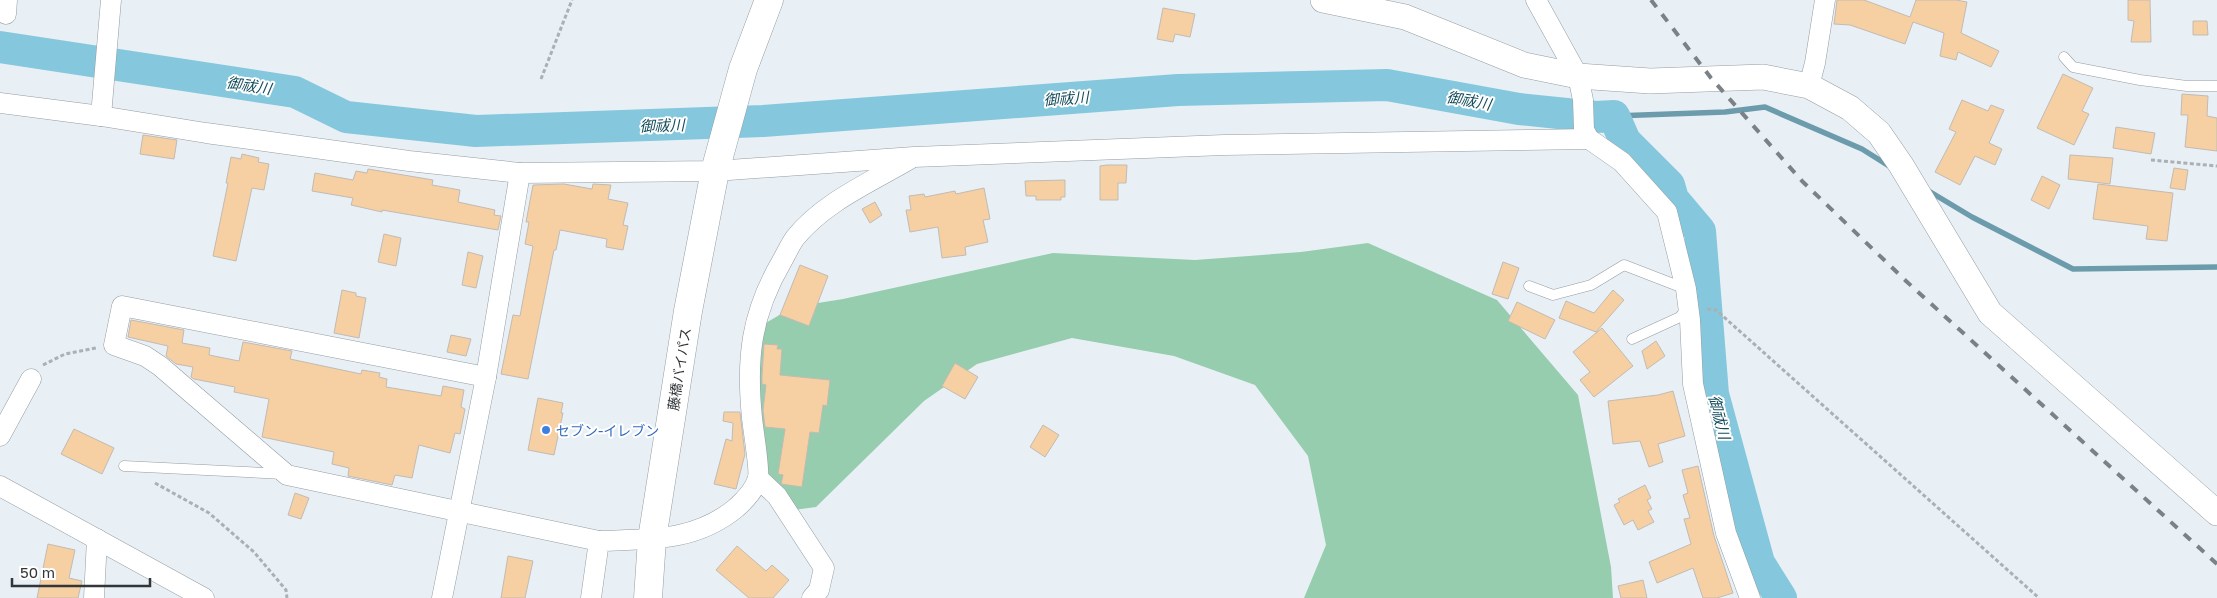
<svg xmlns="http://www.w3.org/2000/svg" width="2217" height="598" viewBox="0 0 2217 598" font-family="'Golos Text','Noto Sans JP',sans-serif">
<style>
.forest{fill:#95cdae}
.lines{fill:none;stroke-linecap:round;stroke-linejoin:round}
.stream{stroke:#6c9cac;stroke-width:5.5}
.river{stroke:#85c8dd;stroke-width:32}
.building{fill:#f6cfa2;stroke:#c1bbb4}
.service-casing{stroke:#959ca2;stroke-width:11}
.minor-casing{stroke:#959ca2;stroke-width:21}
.tertiary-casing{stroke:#959ca2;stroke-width:26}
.trunk-casing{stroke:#959ca2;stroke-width:29}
.path{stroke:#aab1b5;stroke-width:3;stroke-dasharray:4 2.5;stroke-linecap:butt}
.service{stroke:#fff;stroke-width:10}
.minor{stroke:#fff;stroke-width:20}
.tertiary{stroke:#fff;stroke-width:25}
.trunk{stroke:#fff;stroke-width:28}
.rail{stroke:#7c8185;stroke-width:4;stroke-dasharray:9 9;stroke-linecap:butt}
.shop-dot{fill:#3f7fe0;stroke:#fff;stroke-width:2}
.labels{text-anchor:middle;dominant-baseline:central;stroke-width:4;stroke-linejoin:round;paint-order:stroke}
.street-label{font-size:14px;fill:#333638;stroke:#fff}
.shop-label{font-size:14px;fill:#366cbe;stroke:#fff;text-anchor:start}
.water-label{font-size:15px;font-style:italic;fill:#134c5b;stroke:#fff}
</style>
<rect width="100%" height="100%" fill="#e8f0f6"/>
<polygon class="forest" points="1368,243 1497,300 1578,395 1611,567 1613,598 1304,598 1326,545 1308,456 1255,385 1174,356 1072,338 977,364 924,401 816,507 786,511 767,487 744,401 764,324 793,307 843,299 1053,253 1195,260 1301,252"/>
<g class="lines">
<g class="stream">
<polyline points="1614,116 1725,112 1765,107 1862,149 1889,166"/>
<polyline points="1927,190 1972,217 2073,269 2217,267"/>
</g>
<polyline class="river" points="0,47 295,92 346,117 476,131 763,121 1178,90 1387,85 1519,109 1596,117 1614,116 1625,141 1669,185 1673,199 1700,231 1713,394 1759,563 1781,598"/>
</g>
<g class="building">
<polygon points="1837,0 1864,0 1910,17 1916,0 1956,0 1967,2 1961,33 1999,51 1991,67 1958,52 1956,60 1940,56 1944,33 1913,22 1905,44 1850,25 1834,24"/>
<polygon points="2128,0 2150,0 2151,42 2131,42 2134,21 2128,20"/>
<polygon points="1163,8 1195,14 1190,37 1175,34 1173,42 1157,39"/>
<polygon points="2193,21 2207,21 2208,35 2193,35"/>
<polygon points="2063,74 2093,88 2082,111 2089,114 2074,145 2037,128"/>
<polygon points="2182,94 2208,96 2207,116 2217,118 2217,151 2185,147 2188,115 2181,115"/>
<polygon points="1962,100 1988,111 1991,105 2004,110 1989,143 2002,149 1995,165 1975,156 1960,185 1935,172 1956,132 1949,129"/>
<polygon points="2116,127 2155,133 2151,154 2113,148"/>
<polygon points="143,135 177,140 174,159 140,154"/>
<polygon points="242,154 259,158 258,162 269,164 264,190 252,188 236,261 213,256 228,183 226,183 231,157 241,159"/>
<polygon points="2070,155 2113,158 2110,184 2068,179"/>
<polygon points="1107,165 1127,165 1126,183 1118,183 1118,200 1100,200 1100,166"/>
<polygon points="2174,168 2188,170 2185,190 2170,188"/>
<polygon points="368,169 433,180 432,185 460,190 458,202 495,210 494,215 501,216 498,230 382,210 382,212 351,205 353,198 312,191 315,173 353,180 356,171 367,173"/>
<polygon points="2042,176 2060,185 2049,209 2031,200"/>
<polygon points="1065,180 1065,197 1061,197 1061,200 1036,200 1036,196 1026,196 1025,181"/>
<polygon points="564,184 592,189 593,184 611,185 608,199 628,203 623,225 628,226 623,250 606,247 607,239 560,230 556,250 554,250 528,379 501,374 513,315 520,316 533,246 525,244 529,222 526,222 533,185"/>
<polygon points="2098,184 2173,193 2167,241 2146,239 2148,226 2093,219"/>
<polygon points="984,188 990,219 983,220 988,242 965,247 966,255 942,258 938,227 910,232 906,210 911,210 909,196 924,194 925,197 955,191 956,194"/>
<polygon points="875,202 882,215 870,223 862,209"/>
<polygon points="384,234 401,238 396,266 378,262"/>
<polygon points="468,252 483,256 476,288 462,285"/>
<polygon points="1503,262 1519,268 1508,299 1492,294"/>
<polygon points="800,265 828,276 809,326 780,315"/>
<polygon points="342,290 356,293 356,296 366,298 359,338 334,333"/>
<polygon points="1613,290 1624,300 1596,332 1559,318 1566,301 1594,313"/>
<polygon points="1517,302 1555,320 1545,339 1508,321"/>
<polygon points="131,320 184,330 182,343 210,348 209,355 239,361 243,342 292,351 290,359 361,374 362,370 380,373 379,377 387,379 386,387 441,396 443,386 464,390 461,407 465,409 460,434 455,433 450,453 419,445 412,478 395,475 392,485 348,476 349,468 332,464 334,452 262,437 269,399 234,392 235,387 194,379 191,377 193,367 176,364 166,356 168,346 128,337"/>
<polygon points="1602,328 1633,366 1594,397 1580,380 1590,372 1573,352"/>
<polygon points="451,335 471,339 466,356 447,352"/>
<polygon points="1656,341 1665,356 1647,369 1642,351"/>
<polygon points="764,344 778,345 777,349 782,349 780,375 830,380 827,406 823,405 819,433 810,432 802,487 781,484 783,475 778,474 785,429 765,427 763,410 766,385 762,384 762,376"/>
<polygon points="955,363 978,377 965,399 942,386"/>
<polygon points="1673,391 1685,436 1658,444 1663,462 1649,467 1640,441 1613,444 1608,401 1658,395"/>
<polygon points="538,398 563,403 561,413 563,413 554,455 528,450"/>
<polygon points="724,412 740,412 745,454 736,489 714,484 726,439 732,441 733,423 723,421"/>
<polygon points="1043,425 1059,435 1045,457 1030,447"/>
<polygon points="74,429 114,448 102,474 61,454"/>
<polygon points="1698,466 1714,536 1733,593 1717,598 1703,598 1693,568 1657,583 1649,562 1691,544 1684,519 1690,518 1683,495 1688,493 1682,470"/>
<polygon points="1645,485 1651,498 1647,500 1652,509 1648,511 1654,522 1638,530 1633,520 1624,525 1614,505 1620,502 1618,499"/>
<polygon points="295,493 309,498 301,519 288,515"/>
<polygon points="48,544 75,550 69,578 82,581 78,598 37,598"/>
<polygon points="737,546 766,571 772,565 789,580 773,598 749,598 716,570"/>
<polygon points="508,556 533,561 525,598 501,598"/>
<polygon points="1643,580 1647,598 1621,598 1618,586"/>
</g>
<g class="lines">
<defs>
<g id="service">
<polyline points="2064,57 2073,67 2140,80 2187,86 2217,86"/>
<polyline points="1529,286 1553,295 1591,285 1624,265 1686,289"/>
<polyline points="1632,339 1680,317 1687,308"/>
<polyline points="124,466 284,474"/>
</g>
<g id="minor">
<polyline points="1536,0 1578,76 1583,100 1584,130 1589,139 1622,162 1667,212 1686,289 1690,320 1693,384 1726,533 1750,598"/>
<polyline points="6,14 7,0"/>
<polyline points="1809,86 1815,63 1825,0"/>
<polyline points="0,103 101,116 206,133 409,161 520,173 715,171 914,157 1224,145 1589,139"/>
<polyline points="101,116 111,0"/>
<polyline points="486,377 122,306 114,345 145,356 160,366 287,475 599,541"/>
<polyline points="0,436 31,379"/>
<polyline points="758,478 777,496 824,568 819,590 812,598"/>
<polyline points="0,486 204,598"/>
<polyline points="94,598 97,539"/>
<polyline points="442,598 486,377 520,173"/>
<path d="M591,598l8,-57c50,-2 96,1 137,-33 8,-7 19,-19 22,-30 2,-9 -5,-49 -6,-60 -6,-60 -1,-104 30,-157 4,-7 8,-16 13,-23 29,-36 76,-56 115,-79"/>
</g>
<polyline id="tertiary" points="1323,0 1405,17 1524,65 1578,76 1650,81 1763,77 1809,86 1850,108 1879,133 1901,165 1990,313 2217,513"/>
<polyline id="trunk" points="648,598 652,539 688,311 715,171 743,69 769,0"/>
</defs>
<use href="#service" class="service-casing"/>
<use href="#minor" class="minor-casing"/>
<use href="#tertiary" class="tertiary-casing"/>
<use href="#trunk" class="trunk-casing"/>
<g class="path">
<polyline points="541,79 572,0"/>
<polyline points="2151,160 2217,166"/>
<polyline points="1707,309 1716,310 2039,598"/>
<polyline points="43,365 65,354 96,348"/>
<polyline points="155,483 209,513 254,552 286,590 287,598"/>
</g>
<use href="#service" class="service"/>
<use href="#minor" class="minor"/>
<use href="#tertiary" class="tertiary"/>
<use href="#trunk" class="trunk"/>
<polyline class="rail" points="1651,0 1711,78 1802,181 1906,281 2217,564"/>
</g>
<circle class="shop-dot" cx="546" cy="430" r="5"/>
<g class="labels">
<g class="street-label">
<text transform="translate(679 369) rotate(-81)">藤橋バイパス</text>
</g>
<g class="shop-label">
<text x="556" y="430">セブン-イレブン</text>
</g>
<g class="water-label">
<text transform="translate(249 85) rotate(9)">御祓川</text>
<text transform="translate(1066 98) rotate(-4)">御祓川</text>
<text transform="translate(1469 100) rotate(10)">御祓川</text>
<text transform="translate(662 125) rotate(-2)">御祓川</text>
<text transform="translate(1720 417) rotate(76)">御祓川</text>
</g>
</g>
<path d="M12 578v8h138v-8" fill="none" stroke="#333638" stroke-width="2.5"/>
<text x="20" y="578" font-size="15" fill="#333638" stroke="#ffffff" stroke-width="4" paint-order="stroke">50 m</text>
</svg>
